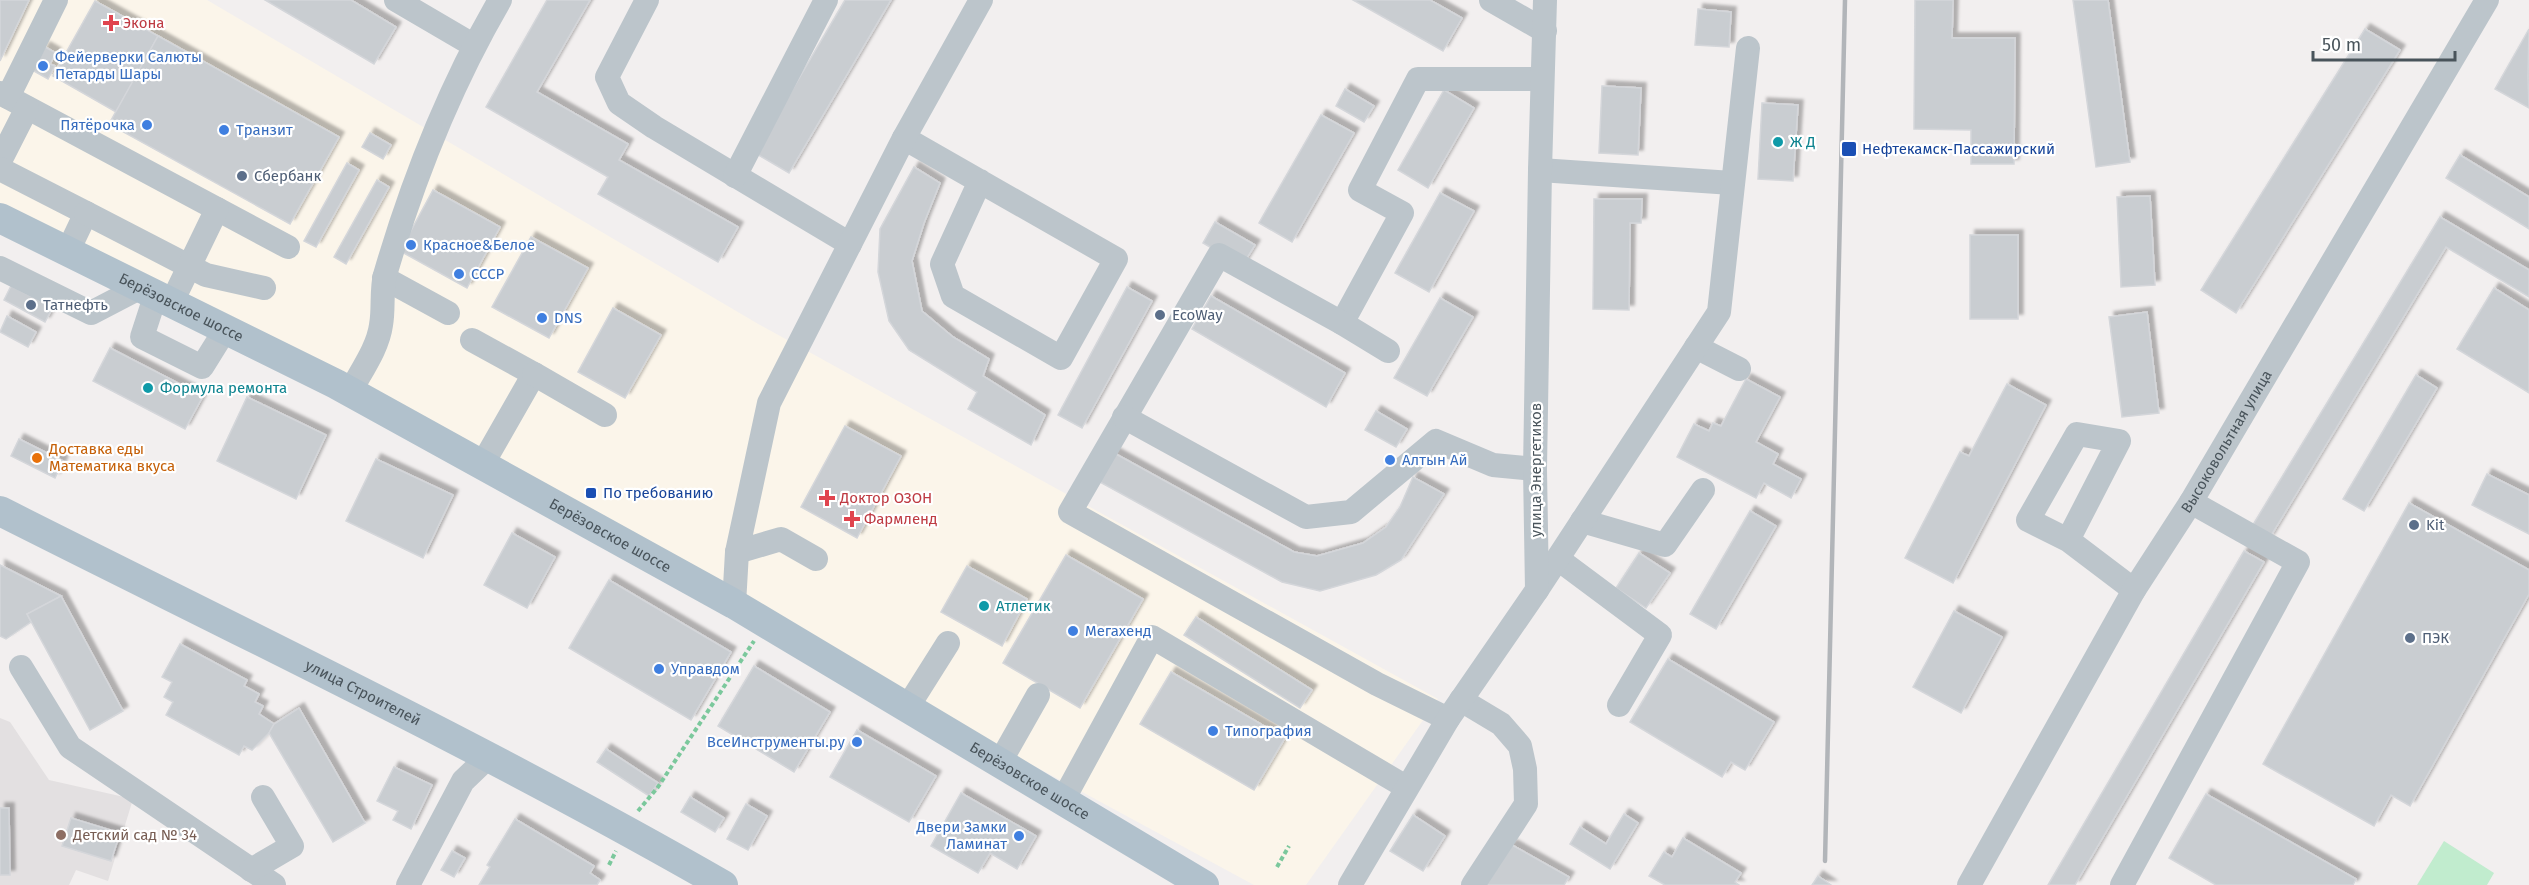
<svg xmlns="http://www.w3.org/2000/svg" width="2529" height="885" viewBox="0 0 2529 885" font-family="'Fira Sans',sans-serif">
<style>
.commercial{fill:#fbf5ea}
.education{fill:#e3e0e1}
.green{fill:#c1ecce}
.building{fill:#c9cdd1;stroke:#d4d6da;stroke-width:1.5;filter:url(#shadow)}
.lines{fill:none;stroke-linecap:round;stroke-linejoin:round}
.path{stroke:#7bc89c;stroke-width:4;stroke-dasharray:4.5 3;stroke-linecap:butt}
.minor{stroke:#bcc5cb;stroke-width:24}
.major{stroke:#b1c1cc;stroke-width:30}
.rail{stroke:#b2b5b9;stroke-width:4.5}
.health-dot{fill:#e0444e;stroke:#fff;stroke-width:2}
.shop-dot{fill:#3f7fe0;stroke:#fff;stroke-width:2}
.culture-dot{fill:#0f9aa8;stroke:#fff;stroke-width:2}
.transit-dot{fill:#1a4fb4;stroke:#fff;stroke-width:2}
.service-dot{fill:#5c6f8a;stroke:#fff;stroke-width:2}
.food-dot{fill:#e8710a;stroke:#fff;stroke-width:2}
.education-dot{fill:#8d6e63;stroke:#fff;stroke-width:2}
.labels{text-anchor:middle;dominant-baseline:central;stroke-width:4.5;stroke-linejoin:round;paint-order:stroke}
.health-label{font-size:15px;fill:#be3a42;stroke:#fff;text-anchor:start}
.shop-label{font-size:15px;fill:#366cbe;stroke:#fff;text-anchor:start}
.culture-label{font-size:15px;fill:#0d838f;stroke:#fff;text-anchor:start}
.transit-label{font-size:15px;fill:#164399;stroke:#fff;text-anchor:start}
.service-label{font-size:15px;fill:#4e5e75;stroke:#fff;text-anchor:start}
.street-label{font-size:15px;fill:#49545b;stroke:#fff}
.food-label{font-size:15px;fill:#c56008;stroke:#fff;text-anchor:start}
.education-label{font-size:15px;fill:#785e54;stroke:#fff;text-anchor:start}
</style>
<defs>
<filter id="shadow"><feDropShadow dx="5" dy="-5" stdDeviation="1.5" flood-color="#0004"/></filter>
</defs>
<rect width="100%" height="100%" fill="#f2efef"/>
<polygon class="commercial" points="0,0 207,0 760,325 1438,699 1306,885 1254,885 0,206"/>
<polygon class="education" points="0,718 10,722 49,780 133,799 108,881 76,870 69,885 0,885"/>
<polygon class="green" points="2444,841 2494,873 2487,885 2417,885"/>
<g class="building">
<polygon points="0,0 29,0 0,61"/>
<polygon points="265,0 351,0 396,27 374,64"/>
<polygon points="547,0 590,0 537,92 628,144 619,160 738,227 718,262 598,194 608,177 486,107"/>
<polygon points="845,0 891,0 789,173 755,153"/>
<polygon points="1353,0 1430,0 1462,18 1443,51"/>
<polygon points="1915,0 1953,0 1952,38 2015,38 2014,164 1971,164 1971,130 1914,129"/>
<polygon points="2073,0 2108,0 2130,162 2096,167"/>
<polygon points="95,1 158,36 116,112 53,76"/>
<polygon points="1698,9 1731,12 1729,47 1695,45"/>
<polygon points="2365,29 2400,50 2236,313 2201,290"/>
<polygon points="2529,29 2528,77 2529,108 2495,89"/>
<polygon points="158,36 339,137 290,224 109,124"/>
<polygon points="45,47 56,53 50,64 55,66 48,79 32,70"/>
<polygon points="1602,86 1641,88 1638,155 1599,153"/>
<polygon points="1345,89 1374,106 1364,122 1336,106"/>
<polygon points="1444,90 1474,108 1428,188 1398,170"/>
<polygon points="1762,103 1798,105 1793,181 1758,179"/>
<polygon points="1321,115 1354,133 1292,242 1259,223"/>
<polygon points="370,133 391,145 383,159 362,147"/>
<polygon points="2460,155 2529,197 2529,229 2446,178"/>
<polygon points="347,163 359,170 316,247 304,241"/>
<polygon points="914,167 940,183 924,223 912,261 922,311 953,337 989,359 983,376 1045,415 1031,445 968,409 977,392 909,350 889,321 878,272 880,229"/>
<polygon points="377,180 389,187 346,264 334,257"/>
<polygon points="433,190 500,227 467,288 400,251"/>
<polygon points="1440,193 1474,211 1429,292 1395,273"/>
<polygon points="2150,196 2155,285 2121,287 2117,197"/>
<polygon points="1594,199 1642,199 1641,223 1630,223 1629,310 1593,309"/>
<polygon points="2440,217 2529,270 2529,297 2446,247 2269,539 2251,528"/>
<polygon points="1215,222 1255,245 1242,266 1203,243"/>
<rect x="1970" y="235" width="48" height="84"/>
<polygon points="531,237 588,268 549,338 492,307"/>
<polygon points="11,286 53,307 45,322 4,300"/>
<polygon points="1127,287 1152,301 1082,428 1058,415"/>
<polygon points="2494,288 2529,310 2529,393 2457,349"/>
<polygon points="1211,296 1345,373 1326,407 1192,329"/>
<polygon points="1440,298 1473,317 1427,396 1394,378"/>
<polygon points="613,308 661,335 625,398 578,372"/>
<polygon points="2147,312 2159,413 2122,417 2109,317"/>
<polygon points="7,316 36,332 28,347 0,332"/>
<polygon points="110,348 203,396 185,429 93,381"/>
<polygon points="2416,375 2437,388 2364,511 2343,499"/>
<polygon points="1746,379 1780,397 1756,442 1778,454 1773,464 1801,479 1791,498 1764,483 1756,498 1677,457 1694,424 1709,431 1713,423 1721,426"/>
<polygon points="2007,384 2046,405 1953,583 1905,558 1960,452 1969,456"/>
<polygon points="247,397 326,435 296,499 217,461"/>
<polygon points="1376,411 1407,429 1396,447 1365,430"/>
<polygon points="845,426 901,456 857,538 801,507"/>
<polygon points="19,439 63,461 55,478 11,456"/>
<polygon points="1114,453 1294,552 1317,556 1363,543 1386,527 1400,507 1413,477 1444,494 1401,560 1376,575 1320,591 1282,582 1098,481"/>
<polygon points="376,459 453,495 423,558 346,521"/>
<polygon points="2487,474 2529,495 2529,534 2472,505"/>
<polygon points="2409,503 2529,570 2529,594 2410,806 2391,795 2374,826 2263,764"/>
<polygon points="1750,511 1776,526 1716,629 1690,614"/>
<polygon points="512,533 555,557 527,608 484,585"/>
<polygon points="2244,551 2264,562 2075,885 2048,885"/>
<polygon points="1639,553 1670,573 1646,608 1616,588"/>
<polygon points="1066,555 1143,599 1080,708 1003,663"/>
<polygon points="0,565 61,596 27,614 31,622 6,639 0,636"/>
<polygon points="967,566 1027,599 1002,646 941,612"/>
<polygon points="609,580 731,652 691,720 569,648"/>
<polygon points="61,596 123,711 90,730 27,614"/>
<polygon points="1954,611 2002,637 1961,713 1913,687"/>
<polygon points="1196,617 1312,690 1300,708 1184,635"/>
<polygon points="180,644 247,680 244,686 259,694 255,702 263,706 259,714 274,724 269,733 252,750 244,746 239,755 166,715 173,702 164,697 172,682 162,677"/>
<polygon points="1668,659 1774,722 1745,770 1731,762 1722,777 1630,722"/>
<polygon points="754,666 830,712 794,772 718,726"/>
<polygon points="1171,672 1285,738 1254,790 1140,724"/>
<polygon points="299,708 365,823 333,842 269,733 274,724"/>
<polygon points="857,730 936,776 909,822 830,777"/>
<polygon points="606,749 658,783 649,796 597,762"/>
<polygon points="394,767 432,785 411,829 393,820 398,811 377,801"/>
<polygon points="961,793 1036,836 1017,869 990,853 978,873 931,846"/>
<polygon points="2206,794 2356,879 2353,885 2216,885 2169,858"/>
<polygon points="690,797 724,818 715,832 681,812"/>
<polygon points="746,804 767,816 748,850 727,839"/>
<polygon points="0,808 9,808 10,875 0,875"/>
<polygon points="1624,814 1638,823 1610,869 1570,844 1580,827 1606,844"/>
<polygon points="1413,815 1445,836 1423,871 1390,851"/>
<polygon points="71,818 120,833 111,861 62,846"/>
<polygon points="515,819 594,866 590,873 600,880 597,885 479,885 490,867 487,865"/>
<polygon points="1683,838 1741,873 1735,882 1739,885 1665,885 1649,876 1664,852 1672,857"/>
<polygon points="1512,845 1569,877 1564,885 1472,885"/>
<polygon points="452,851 465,858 454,877 441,870"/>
<polygon points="1818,876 1831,885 1812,885"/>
</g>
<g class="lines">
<g class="path">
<polyline points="638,811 658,787 754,641"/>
<polyline points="609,865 616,851"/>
<polyline points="1277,867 1289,846"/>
</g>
<g class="minor">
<polyline points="396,0 473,45"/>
<polyline points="647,0 607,77 619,103 654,127 850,244"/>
<polyline points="1491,0 1545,31"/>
<polyline points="0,93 288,247"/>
<polyline points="8,97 56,0"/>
<polyline points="904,138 1116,259 1061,358 953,296 942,264 980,181"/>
<polyline points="0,161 27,108"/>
<polyline points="0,169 86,213 67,253"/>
<polyline points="1540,170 1732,183"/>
<polyline points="735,176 826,0"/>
<polyline points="86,213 206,275 264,288"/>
<polyline points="0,268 91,313 139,288"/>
<polyline points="384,278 448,313"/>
<polyline points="155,297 142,337 202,367 225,330"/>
<polyline points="171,304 217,209"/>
<polyline points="1342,323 1402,213 1360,190 1418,79 1542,79"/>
<polyline points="472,340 534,374 482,465"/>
<polyline points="1696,347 1739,369"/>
<polyline points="1388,351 1342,323 1219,255 1070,512 1377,684 1448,719"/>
<polyline points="534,374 605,415"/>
<path d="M350,392c11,-21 28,-44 31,-67 3,-16 0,-34 4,-50 28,-96 65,-189 115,-275"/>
<polyline points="1124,417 1306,517 1351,512 1436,441 1493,465 1535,469"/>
<polyline points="1582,521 1665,545 1703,490"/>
<polyline points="2068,540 2119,441 2077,434 2028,520 2068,540 2134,590"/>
<polyline points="737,552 781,539 816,559"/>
<polyline points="1558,559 1660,635 1619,705"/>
<polyline points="1537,590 1719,312 1748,48"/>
<polyline points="734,604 737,552 769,403 904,138 981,0"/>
<polyline points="21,667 70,747 274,885"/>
<polyline points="1461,700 1501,724 1520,746 1525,769 1526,804 1473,885"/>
<polyline points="907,708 948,643"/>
<polyline points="999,764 1038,695"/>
<polyline points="1062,802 1152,637 1406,787"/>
<polyline points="251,870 292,846 263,797"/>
<polyline points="408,885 463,781 488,757"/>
<polyline points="1350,885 1448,719 1537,590 1535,469 1540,170 1545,0"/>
<path id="s1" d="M1969,885l165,-295 57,-88 296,-502"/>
<polyline points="2122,885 2298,562 2191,502"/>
</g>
<g class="major">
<path id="s2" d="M0,218l336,166 398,220 470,281"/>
<path id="s3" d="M0,511c242,122 488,239 723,374"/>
</g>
<polyline class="rail" points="1825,861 1845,0"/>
</g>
<g class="health-dot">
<path d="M108 14h6v6h6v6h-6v6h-6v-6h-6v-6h6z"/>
<path d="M824 489h6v6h6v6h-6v6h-6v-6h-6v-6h6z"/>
<path d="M849 510h6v6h6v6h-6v6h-6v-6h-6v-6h6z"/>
</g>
<g class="shop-dot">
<circle cx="43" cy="66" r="6"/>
<circle cx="147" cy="125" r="6"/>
<circle cx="224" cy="130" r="6"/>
<circle cx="411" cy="245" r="6"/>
<circle cx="459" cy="274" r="6"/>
<circle cx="542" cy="318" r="6"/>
<circle cx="1390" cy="460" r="6"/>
<circle cx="1073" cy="631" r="6"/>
<circle cx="659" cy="669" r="6"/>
<circle cx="1213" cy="731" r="6"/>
<circle cx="857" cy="742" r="6"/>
<circle cx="1019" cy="836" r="6"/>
</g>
<g class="culture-dot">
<circle cx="1778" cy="142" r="6"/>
<circle cx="148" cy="388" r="6"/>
<circle cx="984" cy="606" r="6"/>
</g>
<g class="transit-dot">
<rect x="1841" y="141" width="16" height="16" rx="3"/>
<rect x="585" y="487" width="12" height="12" rx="3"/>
</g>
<g class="service-dot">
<circle cx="242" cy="176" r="6"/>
<circle cx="31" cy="305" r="6"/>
<circle cx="1160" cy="315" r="6"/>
<circle cx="2414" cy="525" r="6"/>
<circle cx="2410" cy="638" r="6"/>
</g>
<circle class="food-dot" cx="37" cy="458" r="6"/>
<circle class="education-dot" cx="61" cy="835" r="6"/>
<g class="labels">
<g class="health-label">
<text x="123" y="23">Экона</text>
<text x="840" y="498">Доктор ОЗОН</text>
<text x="864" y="519">Фармленд</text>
</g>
<g class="shop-label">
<text x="55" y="57">Фейерверки Салюты<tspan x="55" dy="17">Петарды Шары</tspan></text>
<text x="135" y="125" text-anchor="end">Пятёрочка</text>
<text x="236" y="130">Транзит</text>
<text x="423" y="245">Красное&amp;Белое</text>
<text x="471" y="274">СССР</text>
<text x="554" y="318">DNS</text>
<text x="1402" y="460">Алтын Ай</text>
<text x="1085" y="631">Мегахенд</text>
<text x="671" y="669">Управдом</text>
<text x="1225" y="731">Типография</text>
<text x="845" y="742" text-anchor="end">ВсеИнструменты.ру</text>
<text x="1007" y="827" text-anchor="end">Двери Замки<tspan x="1007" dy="17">Ламинат</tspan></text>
</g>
<g class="culture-label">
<text x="1790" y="142">Ж Д</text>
<text x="160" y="388">Формула ремонта</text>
<text x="996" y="606">Атлетик</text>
</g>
<g class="transit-label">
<text x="1862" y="149">Нефтекамск-Пассажирский</text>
<text x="603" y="493">По требованию</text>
</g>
<g class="service-label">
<text x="254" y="176">Сбербанк</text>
<text x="43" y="305">Татнефть</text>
<text x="1172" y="315">EcoWay</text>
<text x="2426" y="525">Kit</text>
<text x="2422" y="638">ПЭК</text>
</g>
<g class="street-label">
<text stroke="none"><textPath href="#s2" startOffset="202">Берёзовское шоссе</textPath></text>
<text stroke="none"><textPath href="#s1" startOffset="513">Высоковольтная улица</textPath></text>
<text transform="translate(1536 470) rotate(-90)">улица Энергетиков</text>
<text stroke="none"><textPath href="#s2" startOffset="688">Берёзовское шоссе</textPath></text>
<text stroke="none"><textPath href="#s3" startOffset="406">улица Строителей</textPath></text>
<text stroke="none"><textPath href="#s2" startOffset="1174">Берёзовское шоссе</textPath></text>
</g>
<g class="food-label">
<text x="49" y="449">Доставка еды<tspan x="49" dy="17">Математика вкуса</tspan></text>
</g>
<g class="education-label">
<text x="73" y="835">Детский сад № 34</text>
</g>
</g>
<path d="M2313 51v9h142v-9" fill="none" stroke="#49545b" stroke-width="3"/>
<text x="2322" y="51" font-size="18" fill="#49545b" stroke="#ffffff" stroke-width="4.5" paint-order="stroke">50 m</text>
</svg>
